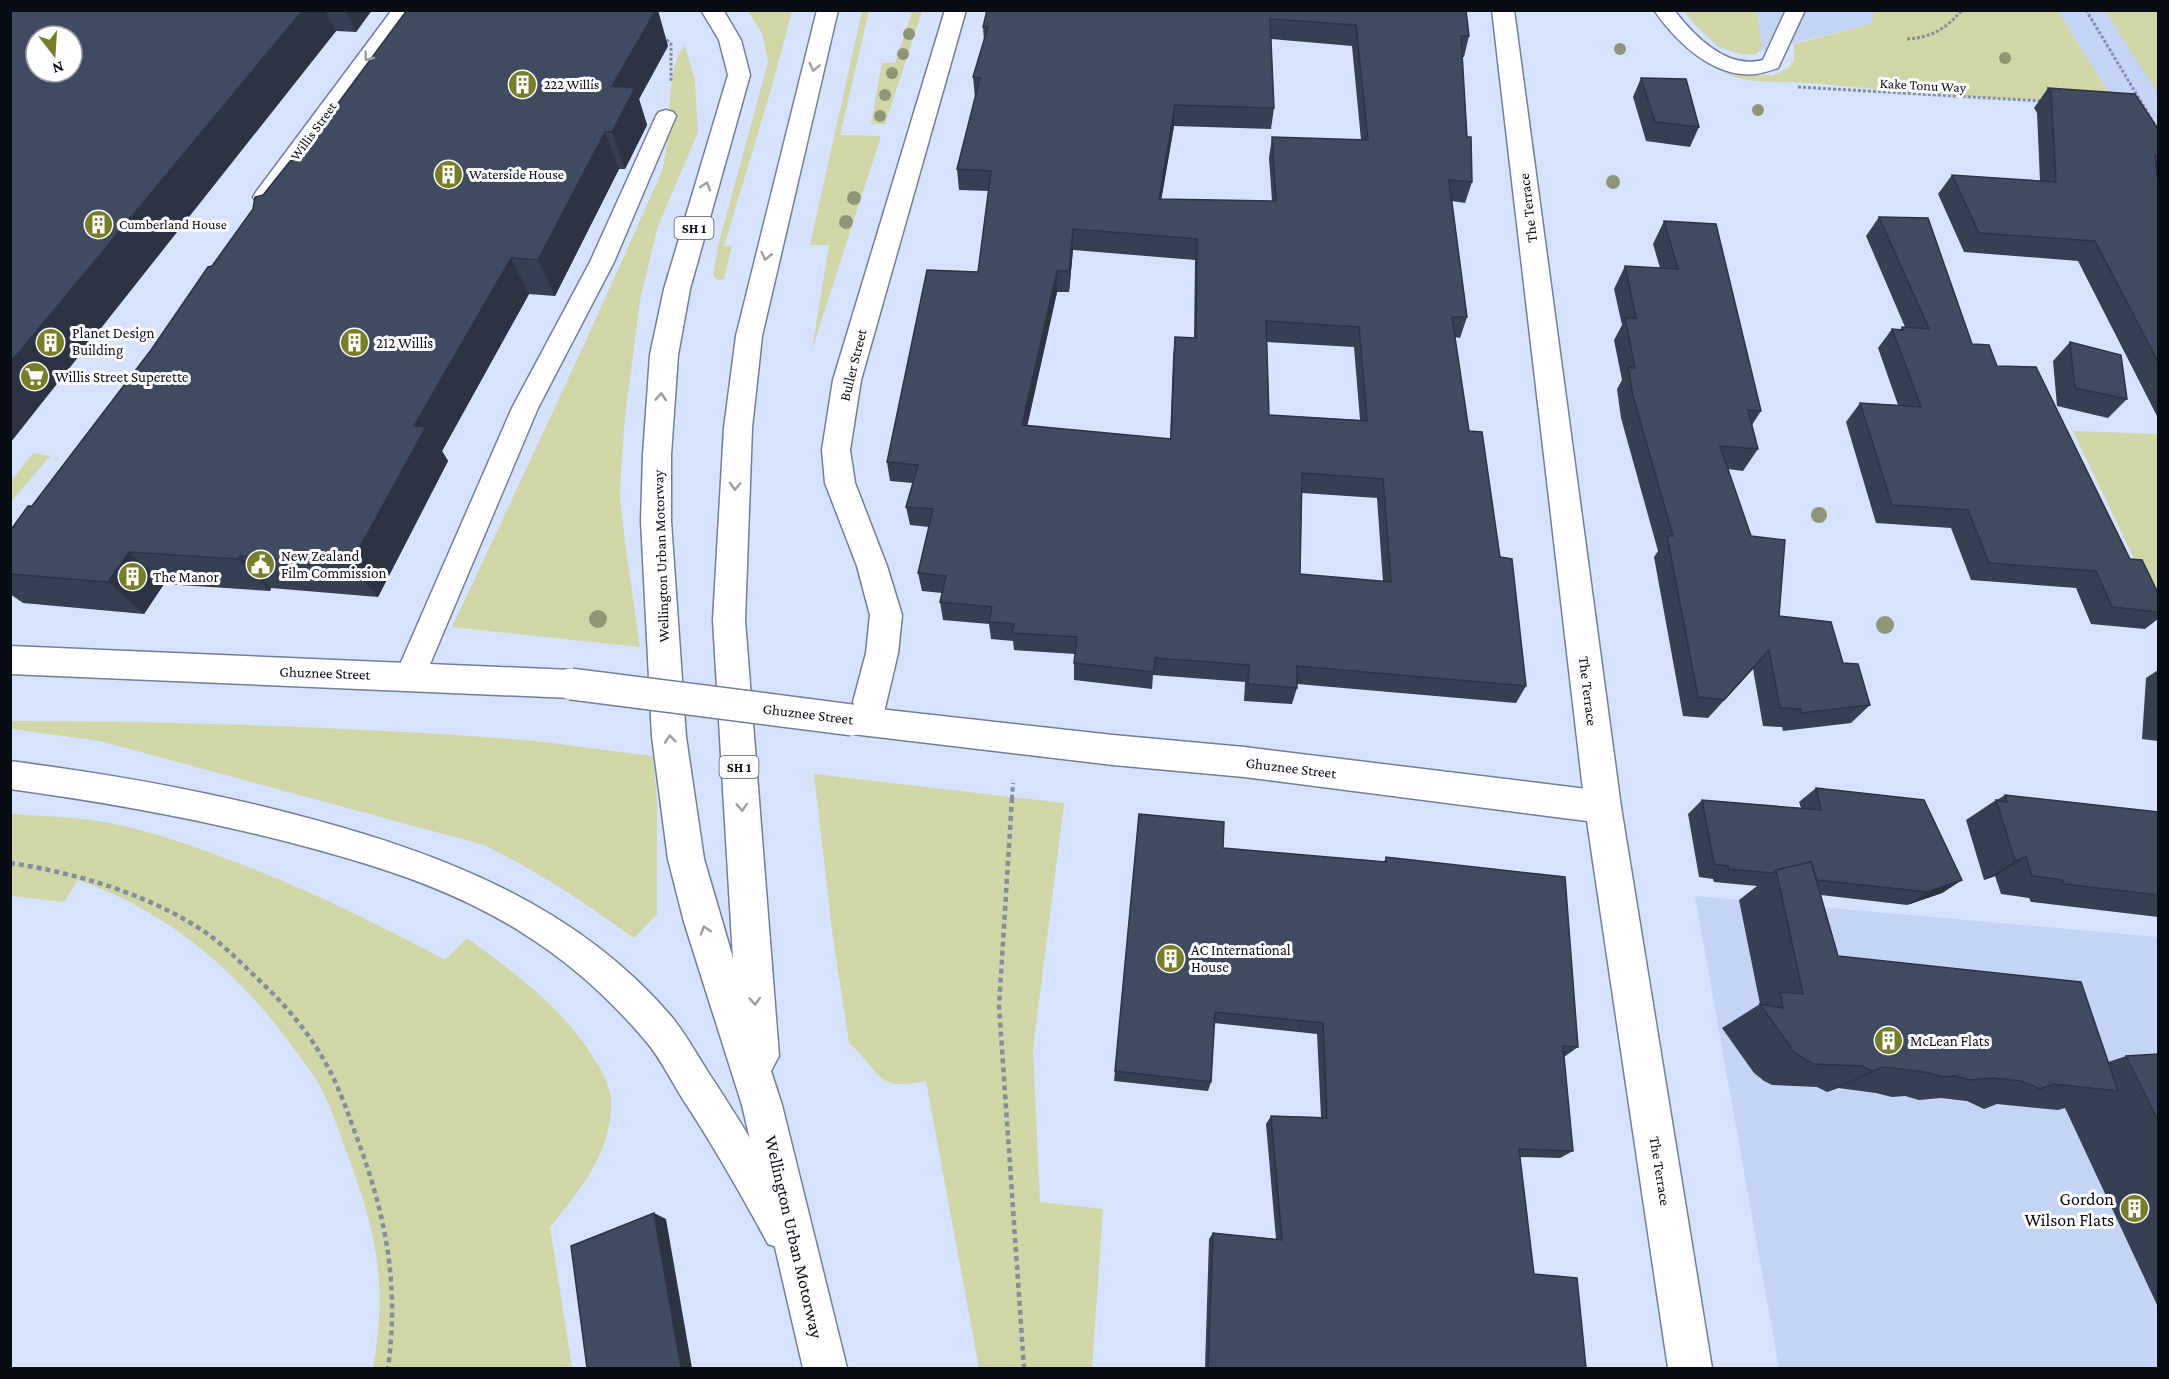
<svg xmlns="http://www.w3.org/2000/svg" width="2169" height="1379" viewBox="0 0 2169 1379" font-family="'Crimson Pro',serif">
<style>
.built{fill:#c3d4f5}
.green{fill:#d0d6a6}
.lines{fill:none;stroke-linecap:round;stroke-linejoin:round}
.service-casing{stroke:#727f98;stroke-width:3}
.minor-casing{stroke:#727f98;stroke-width:3}
.tertiary-casing{stroke:#727f98;stroke-width:3}
.secondary-casing{stroke:#727f98;stroke-width:3}
.motorway-casing{stroke:#727f98;stroke-width:3}
.path-far2{stroke:#848ea2;stroke-width:3;stroke-dasharray:3 2;stroke-linecap:butt}
.path-far1{stroke:#848ea2;stroke-width:4;stroke-dasharray:4.5 3;stroke-linecap:butt}
.path{stroke:#848ea2;stroke-width:4.5;stroke-dasharray:5 4;stroke-linecap:butt}
.service{fill:#fff;fill-rule:evenodd}
.minor{fill:#fff;fill-rule:evenodd}
.tertiary{fill:#fff;fill-rule:evenodd}
.secondary{fill:#fff;fill-rule:evenodd}
.motorway{fill:#fff;fill-rule:evenodd}
.secondary-bridge-casing{stroke:#727f98;stroke-width:34;stroke-linecap:butt}
.secondary-bridge{stroke:#fff;stroke-width:31}
.tree{fill:#8e9676}
.wall{fill:#364053;fill-rule:evenodd}
.shaded-wall{fill:#2c3444}
.building{fill:#3f4b61;stroke:#2c3444;stroke-width:1.5;fill-rule:evenodd}
.oneway{stroke:#9c9ea1}
.labels{text-anchor:middle;dominant-baseline:central;stroke-width:6;stroke-linejoin:round;paint-order:stroke}
.far-poi-label{font-size:14px;fill:#080c15;stroke:#fff;text-anchor:start}
.far-street-label{font-size:14px;fill:#080c15;stroke:#fff}
.shield{fill:#fff;stroke:#52555b;stroke-width:1.5}
.shield-label{font-size:14px;font-weight:bold;fill:#080c15}
.street-label{font-size:15px;fill:#080c15;stroke:#fff}
.poi-label{font-size:15px;fill:#080c15;stroke:#fff;text-anchor:start}
.near-poi-label{font-size:18px;fill:#080c15;stroke:#fff;text-anchor:end}
.near-street-label{font-size:18px;fill:#080c15;stroke:#fff}
</style>
<rect width="100%" height="100%" fill="#d5e3ff"/>
<g class="built">
<polygon points="1683,11 1874,11 1872,24 1744,55 1718,47"/>
<polygon points="2058,11 2158,11 2158,160 2113,100"/>
<polygon points="1695,896 2158,937 2158,1368 1779,1368"/>
</g>
<g class="green">
<polygon points="748,11 792,11 772,86 724,246 732,246 724,279 718,280 713,276 718,246 768,62 762,33"/>
<polygon points="862,11 869,11 840,135 881,136 812,350 829,245 810,245"/>
<polygon points="912,11 922,11 885,124 871,124 882,63 895,63"/>
<path d="M1683,11h74l5,36 -6,7c-34,3 -52,-20 -73,-43z"/>
<path d="M1874,11h184l55,89c-101,2 -204,-8 -305,-17 -29,-3 -58,3 -85,-11l22,4 29,-1 14,-7 6,-8v-16l77,-20z"/>
<polygon points="2105,11 2158,11 2158,93"/>
<path d="M685,46l10,34 3,52 -40,94 -18,74 -15,117 -4,55 -1,25 5,46 15,104 -188,-20c71,-151 142,-301 209,-454 12,-28 3,-111 24,-127z"/>
<polygon points="2073,431 2158,434 2158,608"/>
<polygon points="33,453 50,456 11,502 11,481"/>
<path d="M11,721c167,0 335,6 502,18 47,4 94,12 140,17l4,46v112l-23,24c-49,-35 -96,-67 -150,-93l-384,-104 -89,-12z"/>
<path d="M814,774l250,29 -31,246 7,153 63,7 -11,159h-113l-53,-287c-52,11 -44,-9 -77,-38l-17,-112z"/>
<path d="M11,814c33,2 66,3 99,9 40,8 79,21 117,36 76,28 147,63 218,101l22,-22c48,35 96,70 128,122 7,11 14,24 16,38 2,22 -7,51 -18,70 -12,22 -28,40 -43,59l22,141h-199c14,-78 5,-130 -22,-204 -10,-27 -19,-55 -32,-80 -8,-14 -20,-28 -29,-41 -55,-74 -124,-133 -212,-163l-14,22 -53,-6z"/>
</g>
<g class="lines">
<defs>
<g id="service">
<path d="M1654,10h20c20,26 53,60 89,50l23,-50h19l-27,58c-7,2 -15,5 -22,6 -42,5 -80,-32 -102,-64z"/>
<polygon points="666,110 673,112 676,116 614,262 538,408 425,676 421,685 410,689 399,685 395,676 512,408 590,262 656,116 659,112"/>
<path d="M10,761c99,13 198,30 294,56 137,36 272,88 367,199 14,17 25,37 37,56 31,47 60,95 88,144l5,14 -5,14 -14,5 -14,-5c-27,-50 -55,-99 -86,-146 -12,-20 -23,-42 -38,-59 -35,-41 -75,-77 -120,-105 -65,-42 -139,-66 -213,-86 -99,-27 -199,-45 -301,-59z"/>
</g>
<polygon id="minor" points="945,10 966,10 861,380 850,450 855,483 887,566 902,615 898,653 882,721 877,731 865,735 853,731 848,721 866,653 870,615 857,566 825,483 822,450 833,380"/>
<polygon id="tertiary" points="1492,10 1514,10 1621,807 1615,818 1603,823 1591,818 1585,807"/>
<g id="secondary">
<polygon points="392,10 413,10 274,202 265,205 256,202 253,197 256,192"/>
<polygon points="10,646 571,670 583,674 587,684 583,694 571,698 10,674"/>
<polygon points="852,706 1113,735 1244,747 1603,791 1615,796 1621,807 1712,1368 1668,1368 1587,821 1244,777 1113,765 852,734 840,730 835,720 840,710"/>
</g>
<polygon id="motorway" points="701,10 723,10 725,13 741,40 750,75 690,289 678,355 671,455 671,521 686,737 704,859 733,958 713,620 724,428 736,336 817,10 838,10 762,336 752,428 745,620 779,1056 771,1071 782,1105 847,1368 803,1368 742,1105 684,922 668,859 652,737 641,521 643,455 650,355 664,289 728,75 719,40"/>
</defs>
<use href="#service" class="service-casing"/>
<use href="#minor" class="minor-casing"/>
<use href="#tertiary" class="tertiary-casing"/>
<use href="#secondary" class="secondary-casing"/>
<use href="#motorway" class="motorway-casing"/>
<g class="path-far2">
<polyline points="2086,10 2158,130"/>
<polyline points="663,36 671,44 671,82"/>
<path d="M1907,39c24,-1 40,-11 55,-29"/>
<polyline points="1798,87 2042,101"/>
</g>
<polyline class="path-far1" points="1012,799 1013,783"/>
<g class="path">
<polyline points="1012,798 999,1006 1024,1368"/>
<path d="M10,863c66,10 135,30 192,67 21,14 39,33 58,51 25,24 48,50 65,81 15,26 24,55 35,84 27,75 39,142 28,222"/>
</g>
<use href="#service" class="service"/>
<use href="#minor" class="minor"/>
<use href="#tertiary" class="tertiary"/>
<use href="#secondary" class="secondary"/>
<use href="#motorway" class="motorway"/>
<defs>
<polyline id="secondary-bridge" points="571,684 852,720"/>
</defs>
<use href="#secondary-bridge" class="secondary-bridge-casing"/>
<use href="#secondary-bridge" class="secondary-bridge"/>
</g>
<g class="tree">
<circle cx="909" cy="34" r="6"/>
<circle cx="1620" cy="49" r="6"/>
<circle cx="903" cy="54" r="6"/>
<circle cx="2005" cy="58" r="6"/>
<circle cx="892" cy="73" r="6"/>
<circle cx="885" cy="95" r="6"/>
<circle cx="1758" cy="110" r="6"/>
<circle cx="880" cy="116" r="6"/>
<circle cx="1613" cy="182" r="7"/>
<circle cx="854" cy="198" r="7"/>
<circle cx="846" cy="222" r="7"/>
<circle cx="1819" cy="515" r="8"/>
<circle cx="598" cy="619" r="9"/>
<circle cx="1885" cy="625" r="9"/>
</g>
<g class="wall">
<polygon points="10,10 372,10 356,32 336,31 10,443"/>
<path d="M1466,10l3,26 -5,21h-2l5,80 5,45 -7,21 -13,-2 15,116 -7,21 -5,-1 14,94 31,126 26,129 -10,17 -219,-19v4l-5,16 -48,-3 1,-19 -92,-7 -1,14 -78,-9v-17l1,-9 -61,-4 -1,-9 -22,-2 -2,-15 -46,-4 -3,-18 2,-9 -20,-2 -4,-18 11,-46 -19,-2 -4,-18 7,-24 -23,-2 -3,-19 91,-190 11,-81 -30,-1 -2,-21 18,-71 -2,-21 11,-36 -1,-14zM1271,39l81,7 9,94 -89,-3 -3,21 3,43 -111,-2 13,-73 97,3 3,-21zM1073,250l122,10 -1,78 -19,-1 -2,20 -3,82 -143,-13 30,-134h12zM1267,342l87,5 6,73 -91,-5zM1302,493l75,5 6,84 -83,-8z"/>
<polygon points="668,46 639,99 647,125 625,169 619,169 555,296 529,294 442,451 448,461 378,597 271,588 270,591 164,584 144,614 23,603 10,594 10,531 32,506 151,350 263,195 296,160"/>
<polygon points="1641,78 1699,127 1690,147 1646,141 1633,97"/>
<polygon points="2048,88 2158,129 2158,418 2078,261 1964,252 1938,194 1952,175 2040,181 2037,113 2034,108"/>
<polygon points="1879,217 1972,344 1997,366 2130,559 2158,593 2158,619 2145,629 2091,624 2076,588 1971,580 1951,528 1876,523 1846,422 1860,403 1898,405 1878,348 1892,329 1900,330 1902,327 1905,327 1866,236"/>
<polygon points="1664,221 1761,411 1752,425 1758,449 1743,471 1728,469 1779,616 1843,663 1870,705 1851,723 1783,731 1782,727 1763,726 1753,669 1708,718 1683,716 1654,557 1658,551 1621,418 1617,389 1622,380 1614,340 1622,325 1614,289 1625,266 1660,268 1653,244"/>
<polygon points="2070,342 2127,399 2108,418 2057,406 2053,361"/>
<polygon points="2158,670 2158,741 2142,739 2146,678"/>
<polygon points="1816,788 1962,880 1942,893 1907,905 1821,895 1838,956 2108,1062 2126,1056 2158,1054 2158,1307 2065,1108 2058,1110 1997,1104 1984,1109 1967,1101 1941,1098 1919,1100 1905,1096 1892,1097 1876,1093 1838,1088 1827,1092 1817,1087 1772,1085 1764,1081 1754,1073 1722,1028 1760,1004 1739,900 1757,886 1714,882 1713,879 1699,877 1688,814 1702,800 1801,808 1799,802"/>
<polygon points="2005,795 2158,812 2158,917 2031,902 2029,898 2001,894 1995,876 1984,880 1966,820 1996,800 1997,800"/>
<polygon points="1139,814 1223,848 1384,862 1386,857 1578,1047 1564,1057 1573,1151 1560,1158 1520,1157 1534,1274 1586,1368 1205,1368 1209,1239 1213,1233 1276,1239 1266,1124 1271,1116 1321,1117 1317,1034 1214,1023 1211,1082 1208,1091 1114,1081"/>
</g>
<g class="shaded-wall">
<polygon points="303,10 325,10 336,31 10,443 10,363"/>
<polygon points="345,10 372,10 356,32"/>
<polygon points="656,10 658,10 668,46 639,99 647,125 625,169 612,132 612,86"/>
<polygon points="1175,105 1174,126 1158,219 1159,199"/>
<polygon points="605,132 619,169 555,296 538,260"/>
<polygon points="1073,229 1073,250 1069,292 1069,271"/>
<polygon points="511,258 529,294 442,451 448,461 378,597 350,565 414,426"/>
<polygon points="1057,271 1057,292 1023,445 1022,425"/>
<polygon points="129,552 164,584 144,614 108,582"/>
<polygon points="240,556 271,588 270,591 238,559"/>
<polygon points="2026,857 1995,876 1984,880 2015,861"/>
<polygon points="1962,880 1942,893 1907,905 1927,892"/>
<polygon points="1884,1067 1838,1088 1827,1092 1872,1071"/>
<polygon points="654,1213 666,1219 692,1368 681,1368"/>
</g>
<g class="building">
<path d="M10,10h293l-293,353zM36,36h36v36h-36z"/>
<polygon points="407,10 656,10 612,86 635,88 612,132 605,132 538,260 511,258 414,426 426,427 350,565 240,556 238,559 129,552 108,582 10,574 10,531 28,506 32,506 151,350 208,267 212,266 253,209 255,197 263,195 291,160 296,160"/>
<path d="M987,10h479l3,26h-8l6,101h4l1,45 -23,-2 18,137h-15l17,114 13,1 18,125 12,2 14,127 -229,-20v22l-49,-4 1,-19 -94,-7 -1,14 -80,-9 3,-26 -65,-4 2,-9 -25,-2 3,-15 -52,-5 6,-26 -28,-3 15,-64 -27,-2 12,-42 -31,-3 40,-192 51,2 13,-101 -34,-2 23,-91 -7,-1 15,-50h-5zM1270,19l86,6 12,115 -96,-3 4,64 -117,-2 16,-94 99,3zM1073,229l124,10 -1,99 -21,-1 -4,102 -149,-14 35,-154h12zM1266,321l93,6 8,94 -98,-6zM1302,473l81,6 8,103 -91,-8z"/>
<polygon points="1641,78 1686,79 1699,127 1655,122"/>
<polygon points="2048,88 2135,94 2158,129 2158,156 2155,156 2158,182 2158,362 2095,241 1979,233 1952,175 2056,182 2051,93"/>
<polygon points="1879,217 1928,218 1972,344 1989,345 1997,366 2036,367 2130,559 2142,560 2158,593 2158,612 2112,607 2096,571 1989,563 1968,510 1892,505 1860,403 1921,407 1892,329 1903,330 1902,327 1929,329"/>
<polygon points="1664,221 1716,224 1761,411 1748,410 1758,449 1720,446 1751,536 1785,540 1779,616 1831,622 1843,663 1858,664 1870,705 1801,713 1801,709 1780,708 1769,650 1724,700 1698,697 1667,536 1673,536 1633,396 1628,367 1635,368 1625,318 1636,318 1625,266 1678,269"/>
<polygon points="2070,342 2121,355 2127,399 2075,388"/>
<polygon points="1816,788 1924,800 1962,880 1927,892 1817,880 1811,862 1776,870 1773,873 1729,869 1728,866 1714,864 1702,800 1821,810"/>
<polygon points="2005,795 2158,812 2158,895 2064,884 2062,880 2032,876 2026,857 2015,861 1996,800 2007,802"/>
<polygon points="1139,814 1224,822 1223,848 1386,862 1386,857 1565,877 1578,1047 1563,1046 1573,1151 1519,1149 1534,1274 1577,1278 1586,1368 1208,1368 1213,1233 1282,1240 1271,1116 1327,1118 1323,1023 1215,1012 1211,1082 1115,1071"/>
<polygon points="1811,862 1838,956 2081,982 2118,1091 2053,1084 2040,1089 2021,1081 1993,1078 1970,1080 1955,1076 1942,1077 1925,1072 1884,1067 1872,1071 1862,1066 1814,1064 1806,1060 1794,1052 1760,1004 1783,1008 1780,992 1803,994 1776,870"/>
<polygon points="2158,1054 2158,1121 2126,1056"/>
<polygon points="654,1213 681,1368 587,1368 571,1246"/>
</g>
<defs><path id="oneway-chevron" d="M-2-3.5L2.5 0L-2 3.5" fill="none" stroke-width="1.6" stroke-linecap="round" stroke-linejoin="round" transform="scale(1.5)"/></defs>
<g class="oneway">
<use href="#oneway-chevron" transform="translate(368 57) rotate(127)"/>
<use href="#oneway-chevron" transform="translate(814 67) rotate(104)"/>
<use href="#oneway-chevron" transform="translate(706 186) rotate(-72)"/>
<use href="#oneway-chevron" transform="translate(766 256) rotate(103)"/>
<use href="#oneway-chevron" transform="translate(661 397) rotate(-86)"/>
<use href="#oneway-chevron" transform="translate(735 486) rotate(92)"/>
<use href="#oneway-chevron" transform="translate(670 739) rotate(-96)"/>
<use href="#oneway-chevron" transform="translate(742 807) rotate(86)"/>
<use href="#oneway-chevron" transform="translate(705 930) rotate(-108)"/>
<use href="#oneway-chevron" transform="translate(755 1001) rotate(86)"/>
</g>
<defs>
<symbol id="building-disc" viewBox="-11 -11 22 22"><circle r="9.5" fill="#787e28" stroke="#fff"/><path d="M-4-6H4V6H1V3H-1V6H-4ZM-2.5-4.3h1.7v1.8h-1.7ZM.8-4.3h1.7v1.8H.8ZM-2.5-1h1.7V.8h-1.7ZM.8-1h1.7V.8H.8Z" fill="#fff"/></symbol>
<symbol id="supermarket-disc" viewBox="-11 -11 22 22"><circle r="9.5" fill="#787e28" stroke="#fff"/><path d="M-6-5.5h2.5l.6 2H6L4.5 2H-2.5L-4.4-4H-6ZM-1.5 3.2a1.3 1.3 0 1 0 .1 0ZM3 3.2a1.3 1.3 0 1 0 .1 0Z" fill="#fff"/></symbol>
<symbol id="civic-disc" viewBox="-11 -11 22 22"><circle r="9.5" fill="#787e28" stroke="#fff"/><path d="M-.6-6.5H3V-4.5H.6V-3L4-1V1h2V6H-6V1h2V-1L-.6-3ZM-1.2 2.5V6h2.4V2.5Z" fill="#fff"/></symbol>
</defs>
<g fill-rule="evenodd">
<use href="#building-disc" x="506" y="68" width="33" height="33"/>
<use href="#building-disc" x="432" y="158" width="33" height="33"/>
<use href="#building-disc" x="82" y="208" width="33" height="33"/>
<use href="#building-disc" x="34" y="326" width="33" height="33"/>
<use href="#building-disc" x="338" y="326" width="33" height="33"/>
<use href="#supermarket-disc" x="18" y="360" width="33" height="33"/>
<use href="#civic-disc" x="244" y="548" width="33" height="33"/>
<use href="#building-disc" x="116" y="560" width="33" height="33"/>
<use href="#building-disc" x="1154" y="942" width="33" height="33"/>
<use href="#building-disc" x="1872" y="1024" width="33" height="33"/>
<use href="#building-disc" x="2118" y="1192" width="33" height="33"/>
</g>
<g class="labels">
<g class="far-poi-label">
<text x="544" y="84">222 Willis</text>
<text x="469" y="174">Waterside House</text>
<text x="119" y="224">Cumberland House</text>
</g>
<g class="far-street-label">
<text transform="translate(1923 85) rotate(3)">Kake Tonu Way</text>
<text transform="translate(313 131) rotate(-54)">Willis Street</text>
</g>
<g class="shield">
<rect x="674.5" y="217" width="39" height="22" rx="4.5"/>
<rect x="719.5" y="756" width="39" height="22" rx="4.5"/>
</g>
<g class="shield-label">
<text x="694" y="228">SH 1</text>
<text x="739" y="767">SH 1</text>
</g>
<g class="street-label">
<text transform="translate(1528 208) rotate(-97)">The Terrace</text>
<text transform="translate(853 365) rotate(-76)">Buller Street</text>
<text transform="translate(661 556) rotate(-92)">Wellington Urban Motorway</text>
<text transform="translate(325 673) rotate(2)">Ghuznee Street</text>
<text transform="translate(1588 691) rotate(83)">The Terrace</text>
<text transform="translate(808 714) rotate(7)">Ghuznee Street</text>
<text transform="translate(1291 768) rotate(7)">Ghuznee Street</text>
<text transform="translate(1660 1171) rotate(81)">The Terrace</text>
</g>
<g class="poi-label">
<text x="72" y="333">Planet Design<tspan x="72" dy="17">Building</tspan></text>
<text x="376" y="343">212 Willis</text>
<text x="55" y="377">Willis Street Superette</text>
<text x="281" y="556">New Zealand<tspan x="281" dy="17">Film Commission</tspan></text>
<text x="153" y="577">The Manor</text>
<text x="1191" y="950">AC International<tspan x="1191" dy="17">House</tspan></text>
<text x="1910" y="1041">McLean Flats</text>
</g>
<g class="near-poi-label">
<text x="2114" y="1199">Gordon<tspan x="2114" dy="21">Wilson Flats</tspan></text>
</g>
<g class="near-street-label">
<text transform="translate(794 1237) rotate(77)">Wellington Urban Motorway</text>
</g>
</g>
<rect width="2169" height="1379" fill="none" stroke="#080c15" stroke-width="24"/>
<g transform="translate(54 54) rotate(163)"><circle r="28" fill="#ffffff" stroke="#9c9ea1" stroke-width="1.5"/>
<path d="M0-4.5L10 22L0 15L-10 22Z" fill="#787e28"/>
<text y="-9" font-size="16" font-weight="bold" text-anchor="middle" fill="#080c15">N</text>
</g>
</svg>
